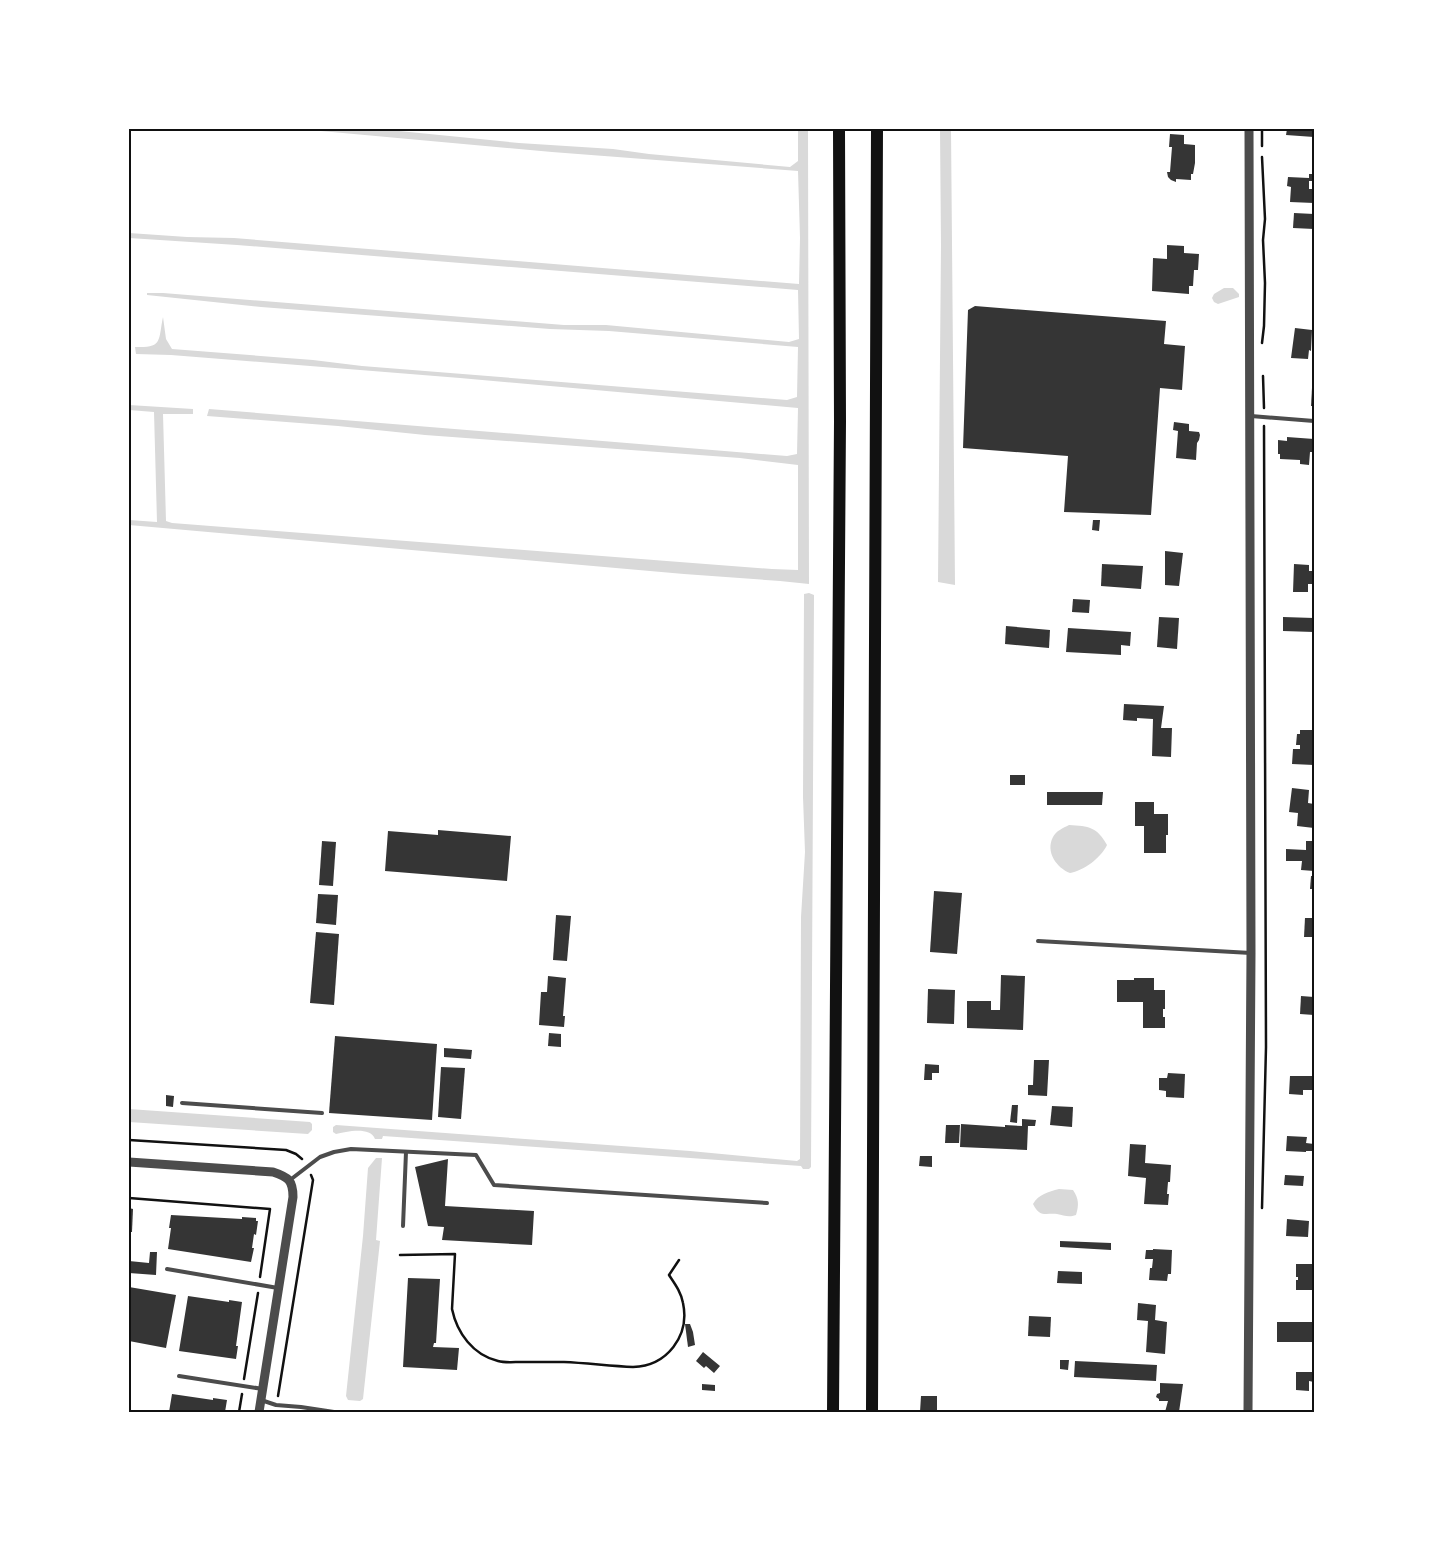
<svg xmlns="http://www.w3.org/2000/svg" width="1443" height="1541" viewBox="0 0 1443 1541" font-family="Rubik,sans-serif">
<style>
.water{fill:#d9d9d9}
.building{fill:#353535}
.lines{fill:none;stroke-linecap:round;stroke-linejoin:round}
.path{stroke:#111;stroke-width:2.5}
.service{stroke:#4c4c4c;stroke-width:4}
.tertiary{stroke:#4c4c4c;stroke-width:9}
.primary{stroke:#111;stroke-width:12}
.neatline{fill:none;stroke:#111;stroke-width:2}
</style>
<rect width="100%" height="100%" fill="#fff"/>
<g class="water">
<path d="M299,129h80l140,14 94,6 36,5 141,13 8,-6v-32h10l1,455 -29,-3 -96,-7 -555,-49v-5l28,2 -3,-110 -25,-2v-5l64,4v5h-30l3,107 6,2 600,46 26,1v-105l-58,-7 -315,-23 -87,-9 -131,-10 2,-7 578,47 10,-2 1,-46 -338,-30 -289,-23 -35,-1 -1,-7c28,1 23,-6 28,-30l3,22 6,10 141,11 49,6 425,34 10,-3 1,-50 -189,-16 -59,-2 -289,-22 -114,-12v-2h16l401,32h42l183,17 10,-3 -1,-49 -561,-45 -108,-7v-5l58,4 47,1 565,46 1,-46 -2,-67 -246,-19z"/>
<polygon points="940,129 951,129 955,585 938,582 941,246"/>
<polygon points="1224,288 1233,288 1239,294 1239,297 1218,304 1214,302 1212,298 1214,294"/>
<path d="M809,593l5,2 -3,572 -2,2h-6l-2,-3 -418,-30 -1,3h-7c-5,-13 -29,-7 -39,-5l-3,-2v-5l3,-2 354,26 107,10 3,-2 1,-242 4,-65 -2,-55 1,-199v-4z"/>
<path d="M1069,825c20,1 28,2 38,20 -6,13 -24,26 -37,28 -13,-5 -25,-21 -17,-36 3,-6 10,-9 16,-12z"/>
<polygon points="129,1109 310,1122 312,1124 312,1130 308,1134 129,1122"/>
<polygon points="376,1158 382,1158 376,1240 380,1241 363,1399 360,1401 348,1400 346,1396 363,1236 368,1168"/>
<path d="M1059,1189l14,1c6,9 6,15 3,25 -8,3 -12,0 -19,-1 -12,-1 -17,4 -24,-10 6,-10 15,-12 26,-15z"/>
</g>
<g class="building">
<polygon points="1287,129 1314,129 1314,137 1286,135"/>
<polygon points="1170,134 1184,135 1184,144 1195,145 1195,163 1193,174 1191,174 1191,180 1176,179 1176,182 1171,180 1168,177 1167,172 1170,172 1172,147 1169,147"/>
<polygon points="1309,174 1314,174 1314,181 1309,181 1309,189 1314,189 1314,203 1290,202 1291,187 1287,186 1288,177 1309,178"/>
<polygon points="1294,213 1314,214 1314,229 1293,228"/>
<polygon points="1167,245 1184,246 1184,253 1199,254 1198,270 1194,270 1193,286 1189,286 1189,294 1152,291 1153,258 1167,259"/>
<polygon points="975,306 1166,321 1164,344 1185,346 1182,390 1160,388 1151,515 1064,512 1068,456 963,448 968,310"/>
<polygon points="1295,328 1312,330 1311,351 1309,350 1308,359 1291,358"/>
<polygon points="1312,388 1314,388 1314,406 1311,406"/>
<polygon points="1174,422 1189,424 1189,431 1199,432 1200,435 1199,440 1197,443 1196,460 1176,458 1178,431 1173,430"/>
<polygon points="1287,437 1314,439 1314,452 1310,452 1309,465 1300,464 1300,460 1280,459 1280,454 1278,454 1278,440 1287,441"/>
<polygon points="1093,520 1100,520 1099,531 1092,530"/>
<polygon points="1165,551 1183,553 1179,586 1165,585"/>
<polygon points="1102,564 1143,566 1141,589 1101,586"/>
<polygon points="1294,564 1309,565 1309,571 1314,571 1314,584 1308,584 1308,592 1293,592"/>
<polygon points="1073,599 1090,600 1089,613 1072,612"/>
<polygon points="1159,617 1179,618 1177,649 1157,647"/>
<polygon points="1283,617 1314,618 1314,632 1283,631"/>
<polygon points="1006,626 1050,630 1049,648 1005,644"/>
<polygon points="1068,628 1131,632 1130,646 1121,645 1121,655 1066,652"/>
<polygon points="1124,704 1164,706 1161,728 1172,728 1171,757 1152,756 1153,719 1137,718 1137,721 1123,720"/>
<polygon points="1300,730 1314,730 1314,765 1292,764 1293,749 1300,749 1300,745 1296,745 1297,734 1300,734"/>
<rect x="1010" y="775" width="15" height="10"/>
<polygon points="1292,788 1309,790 1308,803 1314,804 1314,828 1297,826 1298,813 1289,812"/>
<polygon points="1047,792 1103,792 1102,805 1047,805"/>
<polygon points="1135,802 1154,802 1154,814 1168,814 1168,835 1166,835 1166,853 1144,853 1144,826 1135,826"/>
<polygon points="438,830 511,836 507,881 385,871 388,831 438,835"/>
<polygon points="322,841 336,842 333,886 319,885"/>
<polygon points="1306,841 1314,841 1314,871 1301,870 1302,861 1286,861 1286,849 1306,850"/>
<polygon points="1311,876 1314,876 1314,889 1310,889"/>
<polygon points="934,891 962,893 957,954 930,952"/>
<polygon points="318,894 338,895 336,925 316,923"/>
<polygon points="556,915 571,916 567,961 553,960"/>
<polygon points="1305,918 1314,918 1314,937 1304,937"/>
<polygon points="316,932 339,934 334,1005 310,1003"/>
<polygon points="1001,975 1025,976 1023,1030 967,1028 967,1001 991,1001 991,1010 1000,1010"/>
<polygon points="548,976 566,978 563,1016 565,1016 564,1027 539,1025 541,992 547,992"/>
<polygon points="1134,978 1154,978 1154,990 1165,990 1165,1009 1163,1009 1163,1017 1165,1017 1165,1028 1143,1028 1143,1002 1117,1002 1117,980 1134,980"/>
<polygon points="928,989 955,990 954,1024 927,1023"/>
<polygon points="1301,996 1314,997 1314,1015 1300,1014"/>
<polygon points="549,1033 561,1034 561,1047 548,1046"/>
<polygon points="335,1036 437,1044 432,1120 329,1113"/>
<polygon points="444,1048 472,1050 471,1059 444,1057"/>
<polygon points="1034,1060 1049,1060 1047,1096 1028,1095 1028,1085 1033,1085"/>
<polygon points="925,1064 939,1065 939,1073 932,1073 932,1080 924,1080"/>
<polygon points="441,1067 465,1068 461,1119 438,1117"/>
<polygon points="1168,1073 1185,1074 1184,1098 1166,1097 1166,1091 1159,1090 1159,1078 1167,1078"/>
<polygon points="1290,1076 1314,1076 1314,1090 1303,1090 1303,1095 1289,1094"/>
<polygon points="166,1095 174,1096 173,1107 166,1106"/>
<polygon points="1012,1105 1018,1105 1017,1123 1010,1122"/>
<polygon points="1052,1106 1073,1107 1072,1127 1050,1125"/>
<polygon points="1022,1119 1036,1120 1035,1126 1028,1126 1027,1150 960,1147 961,1124 1005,1127 1005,1125 1022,1126"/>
<polygon points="946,1125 960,1125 959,1143 945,1143"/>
<polygon points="1287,1136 1307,1137 1306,1143 1314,1144 1314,1151 1306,1151 1306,1152 1286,1151"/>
<polygon points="1130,1144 1146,1145 1145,1163 1171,1165 1170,1182 1168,1182 1167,1194 1169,1194 1168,1205 1144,1204 1146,1178 1128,1176"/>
<polygon points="920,1156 932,1156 932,1167 919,1166"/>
<polygon points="448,1159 445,1206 534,1211 532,1245 442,1240 444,1227 428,1226 415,1167"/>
<polygon points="1285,1175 1304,1176 1303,1186 1284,1185"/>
<polygon points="129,1208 133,1209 132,1232 129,1232"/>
<polygon points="171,1215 242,1219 242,1217 256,1218 256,1221 258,1221 256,1235 254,1234 252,1248 254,1248 251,1262 168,1249 171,1228 169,1228"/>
<polygon points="1287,1219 1309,1221 1308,1237 1286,1236"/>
<polygon points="1060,1241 1111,1243 1111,1250 1060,1247"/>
<polygon points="1153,1249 1172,1250 1171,1274 1168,1274 1167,1281 1149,1280 1150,1268 1152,1268 1153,1259 1145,1259 1146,1250 1153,1250"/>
<polygon points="150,1252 157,1252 156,1275 129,1273 129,1261 149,1263"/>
<polygon points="1296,1264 1314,1264 1314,1290 1296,1290 1296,1280 1298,1280 1298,1277 1296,1277"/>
<polygon points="1058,1271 1082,1272 1082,1284 1057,1283"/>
<polygon points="408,1278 440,1279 436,1343 434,1343 433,1347 459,1348 457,1370 403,1367"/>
<polygon points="129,1287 176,1295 166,1348 129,1341"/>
<polygon points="188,1296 229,1302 229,1300 242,1302 236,1346 238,1346 236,1359 179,1351"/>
<polygon points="1138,1303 1156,1305 1155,1320 1167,1322 1165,1354 1146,1352 1148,1321 1137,1320"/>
<polygon points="1029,1316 1051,1317 1050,1337 1028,1336"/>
<rect x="1277" y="1322" width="37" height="20"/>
<polygon points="685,1324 690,1324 693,1332 695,1345 688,1347"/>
<polygon points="703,1352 720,1366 714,1373 706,1366 704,1368 696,1361"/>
<polygon points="1060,1360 1069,1360 1068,1370 1060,1369"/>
<polygon points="1075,1361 1157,1365 1156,1381 1074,1377"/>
<polygon points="1296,1372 1314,1372 1314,1382 1309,1381 1309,1391 1296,1390"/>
<polygon points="1160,1383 1183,1384 1179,1412 1165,1412 1168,1401 1159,1401 1159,1399 1156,1397 1157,1394 1160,1393"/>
<polygon points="702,1384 715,1385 715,1391 702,1390"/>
<polygon points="172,1394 213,1400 213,1398 227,1400 225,1412 169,1412"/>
<polygon points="921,1396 937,1396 937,1412 920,1412"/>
</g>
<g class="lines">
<g class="path">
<polyline points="1262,146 1262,129"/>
<polyline points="1262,157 1265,219 1263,240 1265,283 1264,326 1262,343"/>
<polyline points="1263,376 1264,408"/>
<polyline points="129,1140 286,1150 296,1154 302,1159"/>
<polyline points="129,1198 270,1209 260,1277"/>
<polyline points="1262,1208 1266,1047 1264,426"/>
<path d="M400,1255l55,-1 -3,55c5,24 21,46 46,52 7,2 16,1 23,1 14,0 28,0 43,0 23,1 46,4 69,5 34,-1 57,-31 50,-64 -2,-11 -8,-19 -14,-28l10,-15"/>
<polyline points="244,1379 258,1293"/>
<polyline points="278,1396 313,1180 311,1175"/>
<polyline points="239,1412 242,1394"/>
</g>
<g class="service">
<polyline points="1251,416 1314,421"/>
<polyline points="1038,941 1251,953"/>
<polyline points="182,1103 322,1113"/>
<polyline points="290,1180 320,1157 334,1152 351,1149 476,1155 494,1185 767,1203"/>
<polyline points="403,1226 406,1152"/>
<polyline points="167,1269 278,1288"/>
<polyline points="179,1376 263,1389"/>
<polyline points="261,1400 276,1405 301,1407 334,1412"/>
</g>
<g class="tertiary">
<path d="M129,1162l144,10c15,5 20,8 20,25l-34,215"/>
<polyline points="1248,1412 1251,953 1249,129"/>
</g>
<g class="primary">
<polyline points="833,1412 840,421 839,129"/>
<polyline points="872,1412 877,129"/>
</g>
</g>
<rect width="1443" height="1541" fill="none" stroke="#ffffff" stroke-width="260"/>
<rect x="130" y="130" width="1183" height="1281" class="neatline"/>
</svg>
